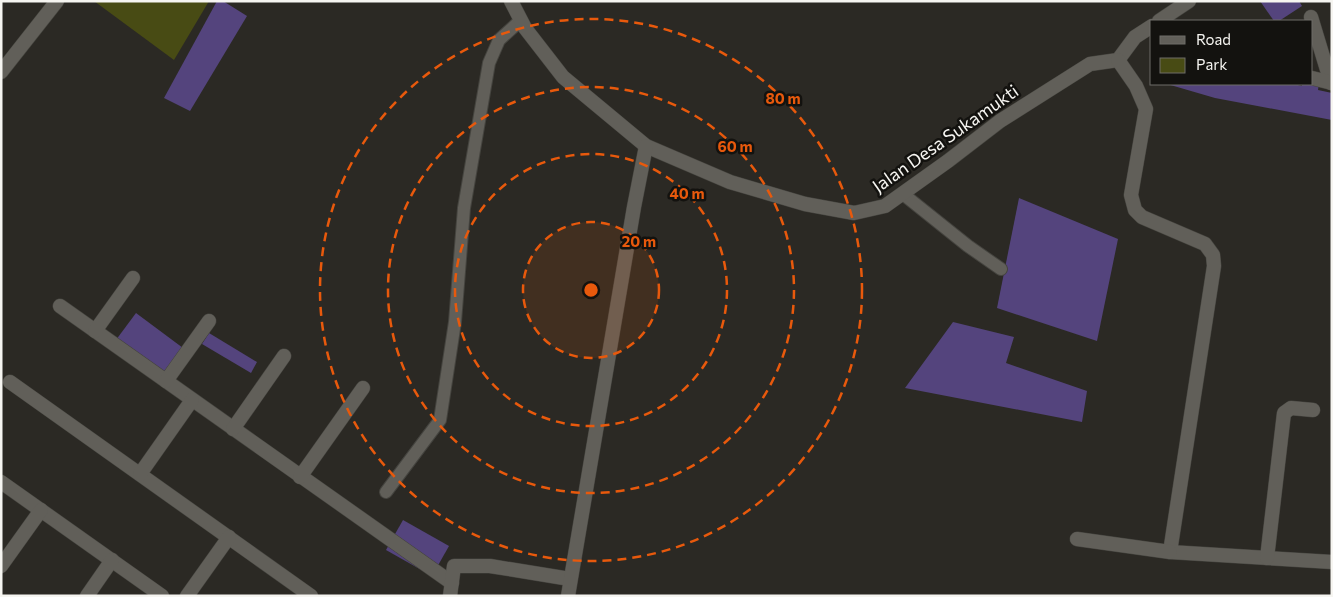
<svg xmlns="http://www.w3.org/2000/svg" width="1333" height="597" viewBox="0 0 1333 597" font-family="Commissioner,sans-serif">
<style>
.green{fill:#484b14}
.building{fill:#54447d}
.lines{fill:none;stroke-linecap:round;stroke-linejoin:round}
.service-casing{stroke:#45443f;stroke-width:14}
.minor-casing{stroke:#45443f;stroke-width:15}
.service{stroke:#615f59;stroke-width:12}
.minor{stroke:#615f59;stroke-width:14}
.ring{fill:none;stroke:#e8590c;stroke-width:2.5;stroke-dasharray:9 6}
.labels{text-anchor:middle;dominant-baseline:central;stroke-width:5;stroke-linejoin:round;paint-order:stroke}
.street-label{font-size:18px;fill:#f6f5f1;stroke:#13120f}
.centre{fill:#e8590c;stroke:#13120f;stroke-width:2.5}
.ring-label{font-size:15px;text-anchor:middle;font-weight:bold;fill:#e8590c;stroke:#13120f;stroke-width:5;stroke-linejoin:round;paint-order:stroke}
</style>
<rect width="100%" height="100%" fill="#2b2924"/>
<polygon class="green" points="94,1 209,1 174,60"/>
<g class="building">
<polygon points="217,1 223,1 247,16 190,111 164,98"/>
<polygon points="1260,1 1299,1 1302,6 1279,21 1274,21"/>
<polygon points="1319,83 1318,90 1332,93 1332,120 1215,98 1167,84 1293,84 1302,86 1302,84"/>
<polygon points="1019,198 1118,239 1097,341 997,308"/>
<polygon points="136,313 183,348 157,383 110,348"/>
<polygon points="953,322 1014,337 1006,363 1087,391 1082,422 905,388"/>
<polygon points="209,333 257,362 251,373 202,344"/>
<polygon points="403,520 449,546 432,576 386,550"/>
</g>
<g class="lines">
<defs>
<g id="service">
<polyline points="903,194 968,246 1001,269"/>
<polyline points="386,492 440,420 455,322 464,208 489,63 499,40 521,20"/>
</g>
<g id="minor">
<polyline points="511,1 525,28 563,77 646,146 730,182 805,204 854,213 885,206 948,161 1000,121 1090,64 1118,60 1135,37 1152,26"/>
<polyline points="1311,17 1331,83"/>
<polyline points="1159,21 1189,1"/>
<polyline points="1118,60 1136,86 1146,109 1131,195 1135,210 1142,217 1205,244 1213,255 1214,266 1170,552 1332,562"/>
<polyline points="1,72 57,1"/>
<polyline points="1312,78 1332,83"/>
<polyline points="60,306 452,583"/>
<polyline points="95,331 133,278"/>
<polyline points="166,381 209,321"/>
<polyline points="10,382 311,596"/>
<polyline points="233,429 284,356"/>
<polyline points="140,474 192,400"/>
<polyline points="300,477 363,388"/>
<polyline points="1,482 162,596"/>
<polyline points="1077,539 1170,552"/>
<polyline points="1267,558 1284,413 1291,408 1313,410"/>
<polyline points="1,566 41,510"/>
<polyline points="87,596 112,560"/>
<polyline points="187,596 229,537"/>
<polyline points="450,596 454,566 490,566 570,579"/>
<polyline points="568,596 634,207 646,146"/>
</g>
</defs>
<use href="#service" class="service-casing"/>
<use href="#minor" class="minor-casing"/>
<use href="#service" class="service"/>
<use href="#minor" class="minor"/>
</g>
<circle cx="591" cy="290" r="68" fill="#e8590c" fill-opacity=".12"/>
<g class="ring">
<circle cx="591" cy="290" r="68"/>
<circle cx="591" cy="290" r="136"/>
<circle cx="591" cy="290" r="203"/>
<circle cx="591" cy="290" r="271"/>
</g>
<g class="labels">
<g class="street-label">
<text transform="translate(945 138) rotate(-35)">Jalan Desa Sukamukti</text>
</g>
</g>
<circle cx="591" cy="290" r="8" class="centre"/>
<g class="ring-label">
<text x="783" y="104">80 m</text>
<text x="735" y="152">60 m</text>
<text x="687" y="199">40 m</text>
<text x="639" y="247">20 m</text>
</g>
<rect width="1333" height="597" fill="none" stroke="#f6f5f1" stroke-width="5"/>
<rect x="1150" y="20" width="162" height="65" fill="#13120f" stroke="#6e6d69"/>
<rect x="1160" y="36" width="25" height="8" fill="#615f59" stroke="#6e6d69"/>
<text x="1196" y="45" font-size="15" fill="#f6f5f1">Road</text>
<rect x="1160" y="58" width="25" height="15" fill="#484b14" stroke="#6e6d69"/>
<text x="1196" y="70" font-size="15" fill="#f6f5f1">Park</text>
</svg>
